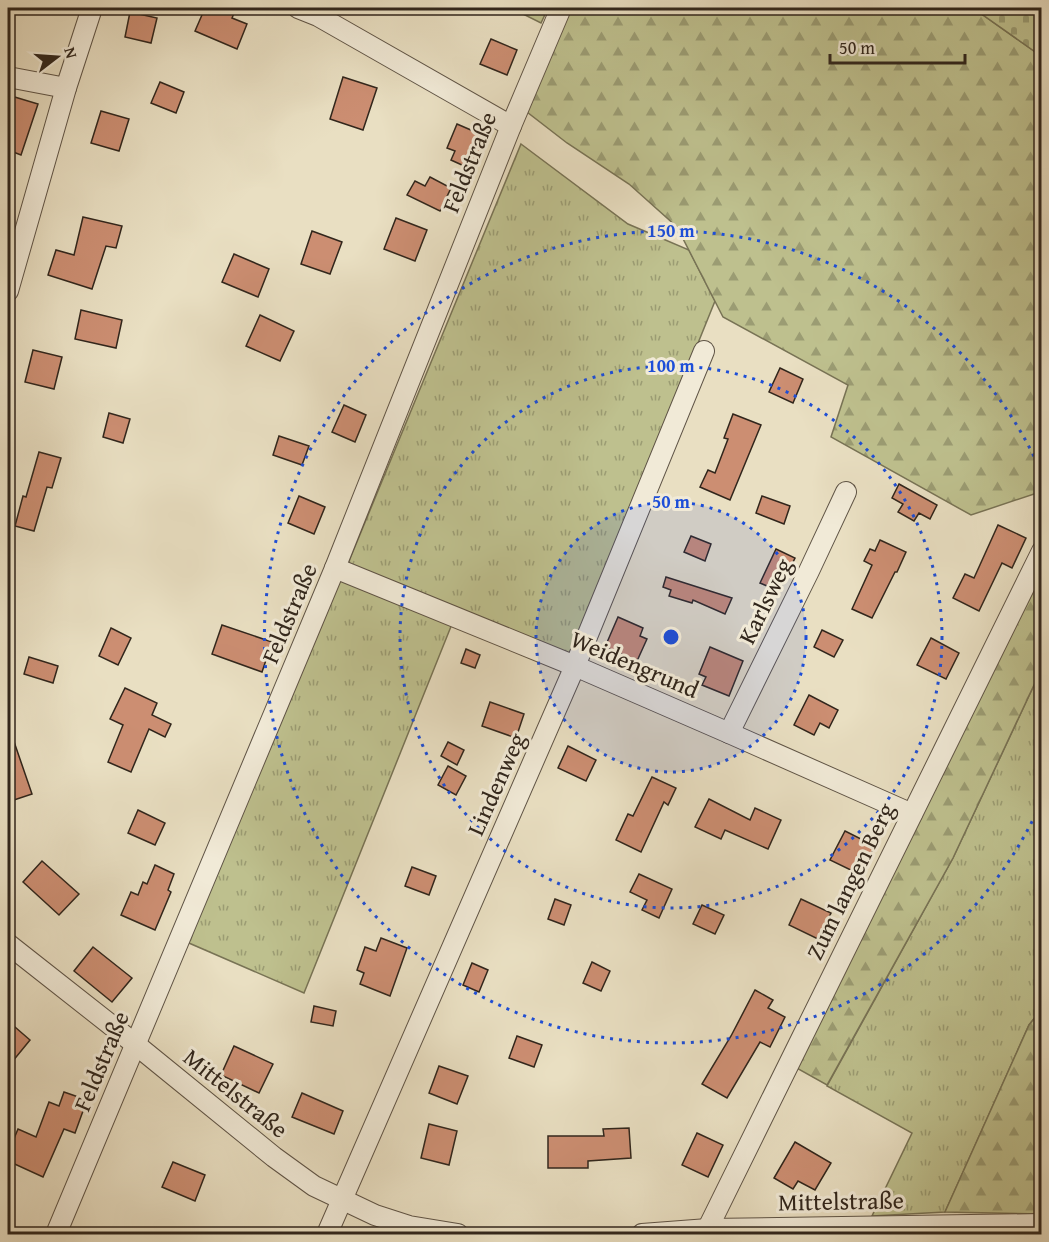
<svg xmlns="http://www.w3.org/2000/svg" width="1049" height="1242" viewBox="0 0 1049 1242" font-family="'Gentium Book Plus',serif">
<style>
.grass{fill:url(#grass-tufts);stroke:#787355;stroke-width:1.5}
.forest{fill:url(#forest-firs);stroke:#787355;stroke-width:1.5}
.cemetery{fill:url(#cemetery-stones);stroke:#787355;stroke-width:1.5}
.building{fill:#cc8e72;stroke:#31261c;stroke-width:1.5}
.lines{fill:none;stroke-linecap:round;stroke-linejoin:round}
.street-casing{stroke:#5f5446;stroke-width:22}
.street{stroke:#f1ead7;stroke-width:20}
.ring{fill:none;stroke:#1d4ed8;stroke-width:3;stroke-dasharray:3 6}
.labels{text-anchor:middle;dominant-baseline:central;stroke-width:6;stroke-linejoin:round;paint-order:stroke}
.street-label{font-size:24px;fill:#31261c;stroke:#f1ead7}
.centre{fill:#1d4ed8;stroke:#f1ead7;stroke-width:3}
.ring-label{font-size:18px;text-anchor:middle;font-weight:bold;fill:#1d4ed8;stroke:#f1ead7;stroke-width:6;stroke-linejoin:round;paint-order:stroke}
</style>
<defs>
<pattern id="grass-tufts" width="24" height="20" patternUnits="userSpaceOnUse" patternTransform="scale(1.5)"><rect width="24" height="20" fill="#bec08e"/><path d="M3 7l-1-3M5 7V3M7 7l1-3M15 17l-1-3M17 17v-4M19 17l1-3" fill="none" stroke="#9b9c73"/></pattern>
<pattern id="forest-firs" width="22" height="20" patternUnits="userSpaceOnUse" patternTransform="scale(1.5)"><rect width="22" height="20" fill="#bec08e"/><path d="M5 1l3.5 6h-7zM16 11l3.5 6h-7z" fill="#9b9c73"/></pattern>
<pattern id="cemetery-stones" width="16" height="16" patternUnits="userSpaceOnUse" patternTransform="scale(1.5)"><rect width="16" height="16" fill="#bec08e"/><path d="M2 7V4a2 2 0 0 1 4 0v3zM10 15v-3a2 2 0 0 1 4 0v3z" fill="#9b9c73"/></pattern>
</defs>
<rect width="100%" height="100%" fill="#e9dfc2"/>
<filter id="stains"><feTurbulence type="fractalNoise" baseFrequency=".00333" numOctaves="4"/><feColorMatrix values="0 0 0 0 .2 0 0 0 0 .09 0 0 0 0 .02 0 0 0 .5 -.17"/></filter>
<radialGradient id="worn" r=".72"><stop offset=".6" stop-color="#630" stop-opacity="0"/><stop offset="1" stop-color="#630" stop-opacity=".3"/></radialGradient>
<g class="grass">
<polygon points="521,144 628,224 689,250 715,301 571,657 347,566"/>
<polygon points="342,576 452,624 304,993 182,940"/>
<polygon points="1041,670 1041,1010 1029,1025 945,1212 872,1216 912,1133 827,1086 953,858"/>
</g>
<g class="forest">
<polygon points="511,8 548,8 541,23"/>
<polygon points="570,8 973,8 1041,56 1041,519 1037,493 971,515 831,437 848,385 723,317 677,227 629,184 567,143 527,112"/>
<polygon points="1041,551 1041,670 953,858 827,1085 793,1066"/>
<polygon points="1041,1010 1041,1214 945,1212 1029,1025"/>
</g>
<polygon class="cemetery" points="973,8 1041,8 1041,56"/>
<g class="building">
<polygon points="205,8 227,8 235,11 232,18 247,24 237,49 195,31"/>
<polygon points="130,12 157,18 151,43 125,37"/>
<polygon points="491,39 517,50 507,75 480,64"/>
<polygon points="343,77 377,88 363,130 330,119"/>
<polygon points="160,82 184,92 176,113 151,103"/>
<polygon points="8,95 38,104 21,155 8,150"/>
<polygon points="101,111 129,119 119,151 91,143"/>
<polygon points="457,124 487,137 473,170 451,160 455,151 447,148"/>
<polygon points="430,177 451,188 440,211 407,195 415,181 425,186"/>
<polygon points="83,217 122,226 116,248 106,246 92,289 48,275 56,250 74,255"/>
<polygon points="396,218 427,230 415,261 384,249"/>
<polygon points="312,231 342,242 330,274 301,264"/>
<polygon points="234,254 269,269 258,297 222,282"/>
<polygon points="81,310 122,320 116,348 75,339"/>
<polygon points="260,315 294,331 280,361 246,346"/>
<polygon points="33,350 62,357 54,389 25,382"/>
<polygon points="780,368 803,379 793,403 769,392"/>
<polygon points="344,405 366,415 355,442 332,432"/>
<polygon points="109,413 130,419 123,443 103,437"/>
<polygon points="733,414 761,425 730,500 700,487 708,470 715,473 728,439 724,438"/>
<polygon points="279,436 309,446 302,465 273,455"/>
<polygon points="39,452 61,458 52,488 47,487 34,531 15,526 23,496 26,497"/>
<polygon points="899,484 937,505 930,519 919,513 914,521 898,512 903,504 892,498"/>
<polygon points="299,496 325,507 314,534 288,523"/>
<polygon points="762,496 790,506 784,524 756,513"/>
<polygon points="998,525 1026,538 1012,568 1002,563 979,611 953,598 965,574 974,578"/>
<polygon points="691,536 711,544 705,561 684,552"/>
<polygon points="880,540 906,552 897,572 895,572 872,618 852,609 872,565 864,561 870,549 875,551"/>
<polygon points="776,549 795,558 779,591 760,583"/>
<polygon points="666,577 732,598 725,614 693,600 692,603 669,596 671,590 663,587"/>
<polygon points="618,617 643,628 640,636 647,639 637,661 605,647"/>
<polygon points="222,625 272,642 262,672 212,654"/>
<polygon points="111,628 131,638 118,665 99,656"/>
<polygon points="822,630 843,640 834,657 814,647"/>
<polygon points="931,638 959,653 946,679 917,665"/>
<polygon points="710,647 743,661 729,696 702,685 706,677 699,674"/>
<polygon points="466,649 480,655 475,668 461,663"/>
<polygon points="29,657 58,666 53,683 24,674"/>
<polygon points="125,688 157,703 152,715 171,724 165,737 149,729 131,772 108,762 123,725 110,719"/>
<polygon points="809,695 838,710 829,728 820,723 814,735 794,725"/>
<polygon points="490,702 524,714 516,738 482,726"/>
<polygon points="8,730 10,730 32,794 8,802"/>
<polygon points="448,742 464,750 457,765 441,756"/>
<polygon points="568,746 596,760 586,781 558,768"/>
<polygon points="448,766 466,776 456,795 438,785"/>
<polygon points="652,777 676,788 668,805 664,802 641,852 616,840 628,814 633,816"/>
<polygon points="709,799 750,820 755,808 781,820 768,849 725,830 721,839 695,827"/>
<polygon points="138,810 165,823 155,845 128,833"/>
<polygon points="845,831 875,846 861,875 830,860"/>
<polygon points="42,861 79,894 59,915 23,882"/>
<polygon points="155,865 174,874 168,890 171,892 155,930 121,915 131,892 138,895 143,882 147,884"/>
<polygon points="412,867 436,876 429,895 405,886"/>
<polygon points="639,874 672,889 659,918 642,910 647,900 630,892"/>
<polygon points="555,899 571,905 564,925 548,919"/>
<polygon points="801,899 831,913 818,939 789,925"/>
<polygon points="702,905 724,915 715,934 693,924"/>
<polygon points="381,938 407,948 390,996 360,984 364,973 357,970 365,947 376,951"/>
<polygon points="93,947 132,978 112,1002 74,971"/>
<polygon points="592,962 610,971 601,991 583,983"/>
<polygon points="472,963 488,970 479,992 463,985"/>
<polygon points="755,990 773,1000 768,1008 785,1017 770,1047 760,1042 727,1098 702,1084 731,1036"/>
<polygon points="314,1006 336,1011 333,1026 311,1022"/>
<polygon points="8,1021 30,1040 8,1067"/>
<polygon points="517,1036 542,1045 534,1067 509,1058"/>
<polygon points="234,1046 273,1064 259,1093 221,1075"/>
<polygon points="439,1066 468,1076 457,1104 429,1093"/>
<polygon points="64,1092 87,1100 75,1133 64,1129 43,1177 8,1161 8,1153 18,1129 36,1137 49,1102 59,1106"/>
<polygon points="302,1093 343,1111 334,1134 292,1117"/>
<polygon points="429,1124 457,1131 449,1165 421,1158"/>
<polygon points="629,1128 631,1158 588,1161 588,1168 548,1168 548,1136 604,1136 603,1129"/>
<polygon points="697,1133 723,1145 708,1177 682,1165"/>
<polygon points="795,1142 831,1163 815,1190 798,1181 793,1189 774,1178"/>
<polygon points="173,1162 205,1175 195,1201 162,1187"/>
</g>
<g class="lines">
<defs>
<g id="street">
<polyline points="298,8 318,16 511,126"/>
<polyline points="8,77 66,88"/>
<polyline points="8,291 66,88 92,8"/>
<polyline points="335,568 575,666 729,733 912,814"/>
<polyline points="729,733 809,571 846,492"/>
<polyline points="8,944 135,1044 274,1157 314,1186 375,1215 409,1226 458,1234"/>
<polyline points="56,1234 335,568 511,126 561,8"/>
<polyline points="327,1234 575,666 704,351"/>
<polyline points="642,1234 708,1229 1042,1224"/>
<polyline points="705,1234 1042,551"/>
</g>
</defs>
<use href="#street" class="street-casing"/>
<use href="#street" class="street"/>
</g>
<circle cx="671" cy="637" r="135" fill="#1d4ed8" fill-opacity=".12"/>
<g class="ring">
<circle cx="671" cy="637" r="135"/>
<circle cx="671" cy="637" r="271"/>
<path d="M1040 805A406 406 0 1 1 1040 469"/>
</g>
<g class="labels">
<g class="street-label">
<text transform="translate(469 162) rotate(-68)">Feldstraße</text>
<text transform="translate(765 601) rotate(-64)">Karlsweg</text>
<text transform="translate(289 613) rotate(-67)">Feldstraße</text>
<text transform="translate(635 664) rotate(23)">Weidengrund</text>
<text transform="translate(496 784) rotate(-66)">Lindenweg</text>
<text transform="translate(850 881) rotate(-64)">Zum langen Berg</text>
<text transform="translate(101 1061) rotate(-67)">Feldstraße</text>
<text transform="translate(236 1093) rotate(39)">Mittelstraße</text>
<text transform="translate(841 1201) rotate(-1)">Mittelstraße</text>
</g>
</g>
<circle cx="671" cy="637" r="9" class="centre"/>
<g class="ring-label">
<text x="671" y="237">150 m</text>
<text x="671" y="372">100 m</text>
<text x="671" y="508">50 m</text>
</g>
<rect width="1049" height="1242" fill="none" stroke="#e9dfc2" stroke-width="30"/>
<rect x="9" y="9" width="1031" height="1224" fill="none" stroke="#31261c" stroke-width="3"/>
<rect x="15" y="15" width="1019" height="1212" fill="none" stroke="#31261c" stroke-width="1.5"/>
<g transform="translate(57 57) rotate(73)" stroke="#f1ead7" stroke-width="4.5" paint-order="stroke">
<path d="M0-4.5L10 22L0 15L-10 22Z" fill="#31261c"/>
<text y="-9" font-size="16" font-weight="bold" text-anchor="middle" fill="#31261c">N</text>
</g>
<path d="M830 54v9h135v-9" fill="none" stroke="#31261c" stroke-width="3"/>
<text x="839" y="54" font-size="18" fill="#31261c" stroke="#f1ead7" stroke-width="4.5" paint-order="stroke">50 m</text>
<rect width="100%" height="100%" filter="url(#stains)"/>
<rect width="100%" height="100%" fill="url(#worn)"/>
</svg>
